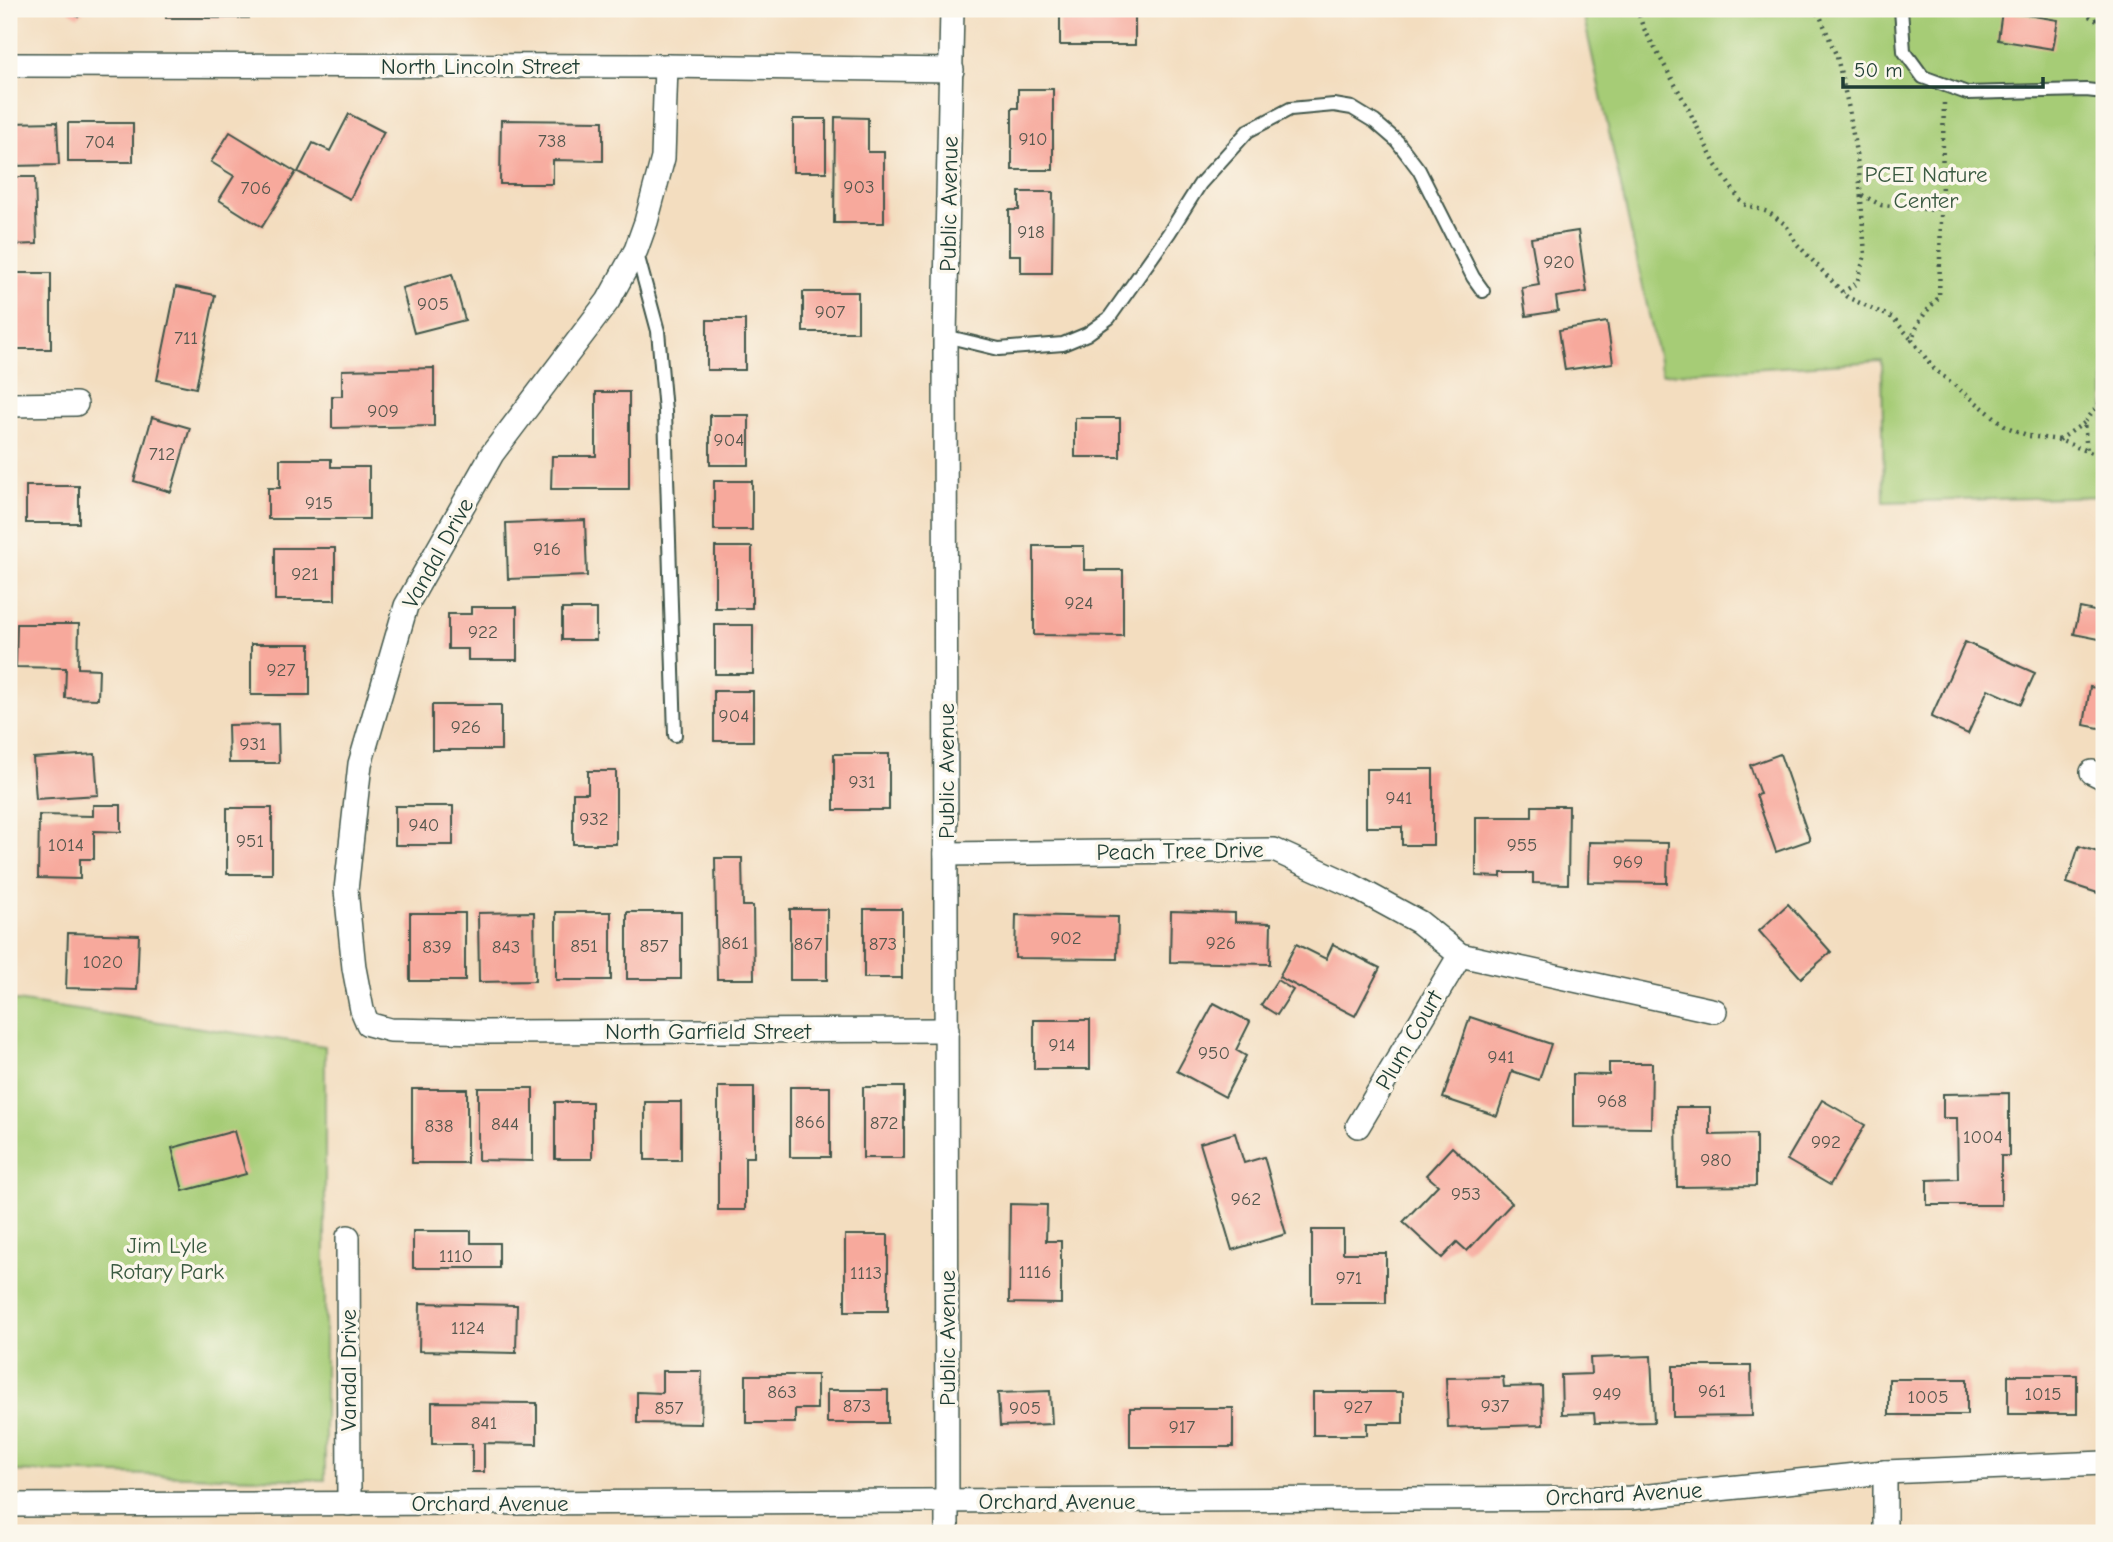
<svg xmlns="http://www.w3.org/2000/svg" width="2113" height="1542" viewBox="0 0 2113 1542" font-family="'Comic Neue',sans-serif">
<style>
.green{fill:#a6cc76;stroke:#628455;stroke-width:2}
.building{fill:#f7a99c}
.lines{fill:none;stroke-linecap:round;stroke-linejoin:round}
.lane-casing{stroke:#3f5549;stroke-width:16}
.street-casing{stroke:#3f5549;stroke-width:26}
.path{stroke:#3f5549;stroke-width:4.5;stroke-dasharray:2 5;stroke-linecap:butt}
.lane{stroke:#fff;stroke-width:12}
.street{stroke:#fff;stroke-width:23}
.labels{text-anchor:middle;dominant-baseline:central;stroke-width:7;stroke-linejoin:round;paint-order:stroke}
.number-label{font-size:19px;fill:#55584e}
.street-label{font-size:23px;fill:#1f3d34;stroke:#fbf7ec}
.park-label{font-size:23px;fill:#3a5a41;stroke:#fbf7ec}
</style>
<rect width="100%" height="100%" fill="#fbf7ec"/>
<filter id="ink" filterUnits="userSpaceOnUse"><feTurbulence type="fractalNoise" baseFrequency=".0143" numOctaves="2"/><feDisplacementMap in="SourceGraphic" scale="14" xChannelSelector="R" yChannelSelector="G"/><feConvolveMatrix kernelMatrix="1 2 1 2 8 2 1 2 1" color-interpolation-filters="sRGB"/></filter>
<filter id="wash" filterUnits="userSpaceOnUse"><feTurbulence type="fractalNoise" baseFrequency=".00686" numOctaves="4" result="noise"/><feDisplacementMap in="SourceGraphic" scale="28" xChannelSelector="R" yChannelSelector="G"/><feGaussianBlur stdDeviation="1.57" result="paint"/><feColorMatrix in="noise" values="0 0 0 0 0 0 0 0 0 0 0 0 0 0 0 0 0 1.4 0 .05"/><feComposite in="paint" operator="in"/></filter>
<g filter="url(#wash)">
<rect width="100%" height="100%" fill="#f3ddbf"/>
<g class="green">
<polygon points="1582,9 2104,9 2104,496 1884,502 1882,361 1662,374"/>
<polygon points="9,1000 325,1046 325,1480 9,1471"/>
</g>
<g id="blocks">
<g class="building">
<polygon points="67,9 85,9 78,17"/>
<rect x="166" y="9" width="83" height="9"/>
<rect x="1060" y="9" width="75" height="36"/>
<polygon points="2002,11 2058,20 2053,49 1998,40"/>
<polygon points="1018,89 1053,89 1053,170 1012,170 1012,108 1018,108"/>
<polygon points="349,114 384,132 350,199 298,172 313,143 330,151"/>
<polygon points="835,117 868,118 868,152 884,152 884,223 834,223"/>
<rect x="793" y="119" width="33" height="53"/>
<polygon points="501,120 603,121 603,161 553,160 553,184 500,184"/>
<polygon points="57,122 59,165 12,166 12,177 35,177 37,244 9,245 9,123"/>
<rect x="68" y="123" width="65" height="39"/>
<polygon points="230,132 296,172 262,227 219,200 234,176 211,162"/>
<polygon points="1019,192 1053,192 1052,273 1021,273 1021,255 1009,255 1009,210 1019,210"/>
<polygon points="1578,231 1587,292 1556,297 1558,311 1526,316 1522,288 1539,285 1531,238"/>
<rect x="13" y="273" width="38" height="76"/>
<polygon points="452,274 465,320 414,333 402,288"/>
<polygon points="176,287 215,295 196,388 157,380"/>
<rect x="803" y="292" width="55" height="40"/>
<rect x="707" y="320" width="38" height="50"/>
<polygon points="1607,322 1613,363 1565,370 1559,330"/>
<polygon points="434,368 434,426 332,428 332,396 342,396 342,370"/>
<polygon points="596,392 629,392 629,489 551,489 552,456 596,456"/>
<rect x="710" y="415" width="39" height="50"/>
<polygon points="152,417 190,428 171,492 134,481"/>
<rect x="1075" y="418" width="45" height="39"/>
<polygon points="280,459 331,459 331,467 369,467 369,519 268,519 268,488 280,488"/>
<rect x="714" y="481" width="38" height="49"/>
<rect x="26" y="486" width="53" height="37"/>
<polygon points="585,520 587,576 508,579 506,523"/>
<polygon points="1034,546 1084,546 1084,570 1123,570 1123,636 1034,635"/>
<rect x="715" y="547" width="37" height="61"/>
<rect x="275" y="548" width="60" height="52"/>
<polygon points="471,607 517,607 517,660 468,660 468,649 448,649 448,614 471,614"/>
<polygon points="2080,608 2104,613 2104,640 2074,634"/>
<rect x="562" y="609" width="34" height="31"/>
<polygon points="17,624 79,624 78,668 99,669 98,699 65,698 66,668 16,667"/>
<rect x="715" y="625" width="38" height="49"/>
<polygon points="1965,642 2035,673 2021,704 1988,689 1968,734 1931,717"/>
<rect x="251" y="644" width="59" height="51"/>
<polygon points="2090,687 2104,689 2104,729 2084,725"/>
<rect x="714" y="691" width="39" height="50"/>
<rect x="432" y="705" width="69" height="45"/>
<polygon points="278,724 279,763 229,763 228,725"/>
<polygon points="95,754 98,795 36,799 33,758"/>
<rect x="834" y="754" width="55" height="56"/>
<polygon points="1780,754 1810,840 1776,852 1756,795 1760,794 1750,765"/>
<polygon points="1366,769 1433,769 1433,845 1402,845 1402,827 1366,827"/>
<polygon points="588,771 616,771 616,844 573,844 573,793 588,793"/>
<polygon points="93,805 121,805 121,832 94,831 94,859 80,859 80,879 38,878 39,815 93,816"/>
<rect x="395" y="806" width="58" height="39"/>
<polygon points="1532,806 1569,806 1568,884 1533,883 1533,873 1501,873 1501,877 1476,876 1476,817 1532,817"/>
<rect x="227" y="808" width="45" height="66"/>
<polygon points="1589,842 1668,843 1667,883 1588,882"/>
<polygon points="2079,846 2104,854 2104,895 2067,883"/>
<polygon points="715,858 742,858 743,906 753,906 754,979 717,979"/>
<polygon points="1788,904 1831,952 1801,978 1759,931"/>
<rect x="790" y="909" width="37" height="71"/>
<rect x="864" y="909" width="38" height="69"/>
<polygon points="1171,911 1235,913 1235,922 1271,923 1270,964 1170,962"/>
<polygon points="534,912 535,981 479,982 478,913"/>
<rect x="556" y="912" width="55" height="68"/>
<rect x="627" y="912" width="54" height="67"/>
<rect x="410" y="913" width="55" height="68"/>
<polygon points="1016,915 1118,917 1117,959 1015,958"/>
<polygon points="68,933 139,935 137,990 66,988"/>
<polygon points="1296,944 1326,959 1333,944 1380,968 1355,1016 1279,977"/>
<polygon points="1277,980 1293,990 1277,1015 1261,1005"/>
<polygon points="1214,1003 1250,1022 1236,1050 1246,1056 1225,1097 1177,1071"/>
<polygon points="1470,1017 1551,1044 1539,1080 1512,1071 1497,1116 1443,1098"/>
<rect x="1034" y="1020" width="56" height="49"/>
<polygon points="1609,1063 1652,1063 1651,1128 1573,1127 1573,1074 1609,1075"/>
<polygon points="718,1087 754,1087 754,1157 745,1157 745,1210 718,1210"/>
<rect x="790" y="1087" width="40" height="70"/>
<rect x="863" y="1087" width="41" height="71"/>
<polygon points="478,1088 533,1088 533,1161 478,1160"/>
<rect x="412" y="1089" width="55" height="74"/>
<polygon points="2009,1093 2009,1156 2001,1156 2001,1205 1927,1205 1927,1180 1958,1179 1957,1118 1943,1118 1943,1094"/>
<polygon points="1822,1100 1865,1125 1830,1185 1787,1160"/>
<rect x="555" y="1102" width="37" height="57"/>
<rect x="645" y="1102" width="36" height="58"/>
<polygon points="1676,1107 1710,1107 1710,1135 1756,1134 1756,1186 1677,1187"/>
<polygon points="234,1131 246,1174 183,1191 172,1148"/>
<polygon points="1235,1133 1244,1163 1264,1157 1286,1234 1232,1250 1200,1143"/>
<polygon points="1452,1147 1512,1203 1467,1251 1457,1242 1442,1258 1403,1222 1438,1185 1426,1175"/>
<polygon points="1010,1204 1047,1205 1046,1241 1061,1241 1061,1304 1009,1303"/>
<polygon points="1312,1230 1343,1230 1343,1253 1386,1253 1386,1303 1312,1303"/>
<polygon points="413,1231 471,1231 471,1243 499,1243 499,1268 413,1268"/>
<rect x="845" y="1235" width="43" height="76"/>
<polygon points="420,1303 517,1305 516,1353 419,1351"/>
<polygon points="1651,1356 1654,1422 1595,1423 1594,1413 1562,1414 1561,1375 1591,1374 1590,1358"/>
<polygon points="1673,1366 1751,1366 1752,1416 1673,1417"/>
<polygon points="662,1371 702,1371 701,1424 637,1423 637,1392 662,1393"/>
<polygon points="746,1375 817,1375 817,1409 795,1409 795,1423 746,1423"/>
<rect x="2008" y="1375" width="69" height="39"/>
<polygon points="1503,1377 1504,1387 1542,1386 1543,1425 1448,1428 1446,1378"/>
<rect x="1889" y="1379" width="78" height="36"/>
<rect x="827" y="1390" width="61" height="33"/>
<polygon points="1050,1391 1052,1424 1000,1426 998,1393"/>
<polygon points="1313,1392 1403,1392 1403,1423 1367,1423 1367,1435 1313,1435"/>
<polygon points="432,1402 537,1403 537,1444 484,1443 484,1472 472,1472 472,1444 432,1444"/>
<rect x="1130" y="1408" width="103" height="39"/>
</g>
</g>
</g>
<g filter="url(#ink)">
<use href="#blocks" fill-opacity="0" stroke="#3f5549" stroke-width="2"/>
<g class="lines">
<defs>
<g id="lane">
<polyline points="1901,9 1904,51 1923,77 1967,93 2086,90 2104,92"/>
<polyline points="636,250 658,331 665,411 675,735"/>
<polyline points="945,336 999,349 1063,344 1087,334 1109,318 1169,233 1200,184 1248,131 1290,109 1334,105 1352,108 1375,122 1397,141 1419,170 1473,277 1483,291"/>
</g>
<g id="street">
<polyline points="9,65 666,66 952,70"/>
<polyline points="666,66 663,158 646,222 636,250 608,301 492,454 406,606 360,764 346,890 354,968 362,1010 368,1024 390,1030 486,1032 947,1030"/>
<polyline points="9,405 76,404"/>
<polyline points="2092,772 2104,778"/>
<polyline points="946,854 1274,850 1351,885 1419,922 1460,955 1715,1011"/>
<polyline points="1358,1126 1460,955"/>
<polyline points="348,1237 349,1504"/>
<polyline points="9,1505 1630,1498 1885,1472 2104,1463"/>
<polyline points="947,1533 945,336 952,9"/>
<polyline points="1885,1533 1885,1472"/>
</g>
</defs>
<use href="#lane" class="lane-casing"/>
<use href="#street" class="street-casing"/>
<g class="path">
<polyline points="1637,9 1643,27 1687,106 1715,164 1743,204 1768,212 1786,225 1796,243 1847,297 1893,318 1912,340"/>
<polyline points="1811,9 1820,16 1837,57 1849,109 1859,172 1865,255 1857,283 1843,292"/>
<polyline points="2016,9 2016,13"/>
<polyline points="2077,9 2104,25"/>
<polyline points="2096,20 2104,13"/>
<path d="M1944,103l-5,194c-12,13 -23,26 -27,43l22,29 73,58 22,9 30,4"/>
<polyline points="1862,195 1881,205 1935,210 1940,207"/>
<polyline points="2104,398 2084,423 2087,451 2104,458"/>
<polyline points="2084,423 2059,440 2087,451"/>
</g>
<use href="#lane" class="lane"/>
<use href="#street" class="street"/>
</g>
</g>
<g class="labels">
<g class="number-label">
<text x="1033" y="139">910</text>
<text x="552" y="141">738</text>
<text x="100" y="142">704</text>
<text x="859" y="187">903</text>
<text x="256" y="188">706</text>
<text x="1031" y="232">918</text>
<text x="1559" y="262">920</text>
<text x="433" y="304">905</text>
<text x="830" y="312">907</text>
<text x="186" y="338">711</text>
<text x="383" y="411">909</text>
<text x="729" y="440">904</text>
<text x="162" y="454">712</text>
<text x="319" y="503">915</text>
<text x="547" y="549">916</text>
<text x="305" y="574">921</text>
<text x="1079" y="603">924</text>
<text x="483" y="632">922</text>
<text x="281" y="670">927</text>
<text x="734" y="716">904</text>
<text x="466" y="727">926</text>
<text x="253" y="744">931</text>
<text x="862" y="782">931</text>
<text x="1399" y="798">941</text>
<text x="594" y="819">932</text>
<text x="424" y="825">940</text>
<text x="250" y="841">951</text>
<text x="66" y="845">1014</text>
<text x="1522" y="845">955</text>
<text x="1628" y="862">969</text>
<text x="1066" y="938">902</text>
<text x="735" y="943">861</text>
<text x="1221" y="943">926</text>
<text x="808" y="944">867</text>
<text x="883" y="944">873</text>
<text x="584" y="946">851</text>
<text x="654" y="946">857</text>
<text x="437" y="947">839</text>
<text x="506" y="947">843</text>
<text x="103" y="962">1020</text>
<text x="1062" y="1045">914</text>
<text x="1214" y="1053">950</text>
<text x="1501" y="1057">941</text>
<text x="1612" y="1101">968</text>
<text x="810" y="1122">866</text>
<text x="884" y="1123">872</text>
<text x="505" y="1124">844</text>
<text x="439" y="1126">838</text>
<text x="1983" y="1137">1004</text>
<text x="1826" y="1142">992</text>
<text x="1716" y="1160">980</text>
<text x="1466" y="1194">953</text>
<text x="1246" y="1199">962</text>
<text x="456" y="1256">1110</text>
<text x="1035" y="1272">1116</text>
<text x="866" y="1273">1113</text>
<text x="1349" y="1278">971</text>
<text x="468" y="1328">1124</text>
<text x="1712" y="1391">961</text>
<text x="782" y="1392">863</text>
<text x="1607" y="1394">949</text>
<text x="2043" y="1394">1015</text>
<text x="1928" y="1397">1005</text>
<text x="857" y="1406">873</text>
<text x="1495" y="1406">937</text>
<text x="1358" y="1407">927</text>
<text x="669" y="1408">857</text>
<text x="1025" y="1408">905</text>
<text x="484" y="1423">841</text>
<text x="1182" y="1427">917</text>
</g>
<g class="street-label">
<text x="480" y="66">North Lincoln Street</text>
<text transform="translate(949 204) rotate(-89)">Public Avenue</text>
<text transform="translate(438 553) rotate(-61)">Vandal Drive</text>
<text transform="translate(946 771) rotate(-90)">Public Avenue</text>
<text transform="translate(1180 851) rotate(-1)">Peach Tree Drive</text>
<text x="708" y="1031">North Garfield Street</text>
<text transform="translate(1409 1040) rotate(-60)">Plum Court</text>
<text transform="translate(947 1338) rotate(-90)">Public Avenue</text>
<text transform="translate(348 1370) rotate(-90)">Vandal Drive</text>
<text transform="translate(1624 1494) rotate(-3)">Orchard Avenue</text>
<text x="1057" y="1501">Orchard Avenue</text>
<text x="490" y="1503">Orchard Avenue</text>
</g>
<g class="park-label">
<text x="1926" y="174">PCEI Nature<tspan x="1926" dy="26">Center</tspan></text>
<text x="167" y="1245">Jim Lyle<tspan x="167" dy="26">Rotary Park</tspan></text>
</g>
</g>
<rect width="2113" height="1542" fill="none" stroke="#fbf7ec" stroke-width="35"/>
<path d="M1843 77v10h200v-10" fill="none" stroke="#1f3d34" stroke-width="3.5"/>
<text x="1854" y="77" font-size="21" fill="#1f3d34" stroke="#fbf7ec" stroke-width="5" paint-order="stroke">50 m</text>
</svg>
